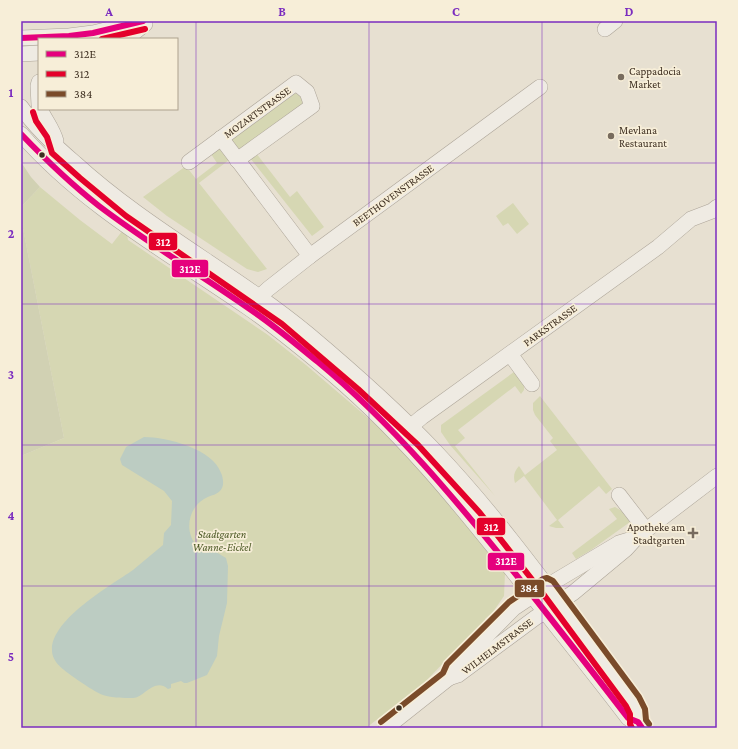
<svg xmlns="http://www.w3.org/2000/svg" width="738" height="749" viewBox="0 0 738 749" font-family="'Crimson Pro',serif">
<style>
.green{fill:#d6d7b3}
.cemetery{fill:#d1d1b3}
.water{fill:#bcccc2}
.lines{fill:none;stroke-linecap:round;stroke-linejoin:round}
.street-casing{stroke:#ada599;stroke-width:16}
.street{stroke:#efebe3;stroke-width:15}
.bus-1-casing{stroke:#f7eed8;stroke-width:9}
.bus-2-casing{stroke:#f7eed8;stroke-width:9}
.bus-3-casing{stroke:#f7eed8;stroke-width:9}
.bus-1{stroke:#e5007d;stroke-width:6}
.bus-2{stroke:#e4002b;stroke-width:6}
.bus-3{stroke:#7a4b2a;stroke-width:6}
.grid{fill:none;stroke:#7b2cbf;stroke-width:1;stroke-opacity:0.55}
.poi-dot{fill:#786c5e;stroke:#f7eed8;stroke-width:1.5}
.bus-dot{fill:#3d2e20;stroke:#f7eed8;stroke-width:1.5}
.labels{text-anchor:middle;dominant-baseline:central;stroke-width:3.5;stroke-linejoin:round;paint-order:stroke}
.poi-label{font-size:11px;fill:#3d2e20;stroke:#f7eed8;text-anchor:start}
.street-label{font-size:11px;fill:#3d2e20;stroke:#f7eed8}
.park-label{font-size:11px;font-style:italic;fill:#4d5a26;stroke:#f7eed8}
.line-badge{stroke:#f7eed8;stroke-width:1.5}
.badge-label{font-size:11px;text-anchor:middle;font-weight:bold;fill:#fff}
.neatline{fill:none;stroke:#7b2cbf;stroke-width:1.5}
.grid-label{font-size:13px;text-anchor:middle;font-weight:bold;fill:#7b2cbf}
</style>
<rect width="100%" height="100%" fill="#e7e0d1"/>
<g class="green">
<path d="M294,93c7,2 10,7 7,14l-59,45 -11,-9 1,-8z"/>
<polygon points="219,148 229,160 199,183 267,269 258,272 247,269 167,216 143,197 186,166 196,179 217,163 211,154"/>
<polygon points="256,153 290,197 297,191 324,227 312,236 250,158"/>
<polygon points="40,187 80,220 112,244 123,230 127,235 128,240 268,335 306,365 388,435 416,462 505,573 504,596 493,612 485,619 485,626 455,657 450,656 425,682 366,728 21,728 21,456 64,438 21,218 21,207"/>
<polygon points="513,203 529,224 517,234 508,223 503,226 496,216"/>
<polygon points="514,372 524,385 524,390 521,394 515,386 458,430 465,438 455,446 495,496 450,445 441,432 441,425"/>
<path d="M540,396l72,93 -6,5 -7,-8 -41,34 6,8h-8l-7,-2 8,-6 -33,-44 -9,7c-2,-6 -1,-12 4,-17l6,9 32,-25 -7,-9 3,-3 -18,-23 -2,-5v-7z"/>
<polygon points="615,507 622,511 630,522 591,550 576,559 572,553 617,519 609,509"/>
</g>
<g class="cemetery">
<polygon points="21,162 31,177 40,187 21,207"/>
<polygon points="21,218 64,438 21,456"/>
</g>
<path class="water" d="M144,437c23,0 69,12 77,36 2,4 3,11 1,15 -3,7 -12,7 -18,11 -12,7 -18,23 -13,37 1,5 6,9 9,13l16,3 10,6 2,8 -1,37 -8,33 -2,20 -10,19 -20,8h-3l-3,-2 -10,3v4l-3,1c-14,-12 -24,9 -35,9 -9,0 -21,0 -30,-3 -9,-3 -43,-26 -47,-33 -2,-3 -4,-7 -4,-11 -2,-31 58,-65 81,-81 10,-8 20,-17 30,-25l1,-12 7,-8 1,-24 -8,-10 -42,-26 -2,-6 6,-12z"/>
<g class="lines">
<defs>
<g id="street">
<polyline points="605,29 615,21"/>
<polyline points="21,38 69,36 93,33 143,21"/>
<polyline points="120,39 135,32 145,24"/>
<polyline points="21,54 39,53"/>
<polyline points="39,82 38,86 39,105"/>
<path d="M21,107c15,21 34,39 54,56 71,65 159,110 233,171 44,37 88,76 127,117 53,56 99,117 144,178 18,25 36,49 54,73l5,10v10"/>
<path d="M40,109c5,11 13,20 16,32"/>
<path d="M21,134c64,73 148,119 226,173 25,17 48,36 71,55 83,67 147,149 213,232 32,41 65,82 97,124l10,4 4,6"/>
<polyline points="221,138 310,256"/>
<polyline points="189,162 296,83 307,92 312,106 237,160"/>
<polyline points="252,304 268,289 310,256 540,87"/>
<polyline points="510,354 532,384"/>
<polyline points="403,433 422,417 658,247 691,219 712,211 717,207"/>
<polyline points="619,495 646,530"/>
<polyline points="449,678 458,675 535,618 573,593 626,549 637,537 717,476"/>
<polyline points="386,728 449,678 453,670 514,608 547,586 619,543 629,540"/>
</g>
</defs>
<use href="#street" class="street-casing"/>
<use href="#street" class="street"/>
<defs>
<g id="bus-1">
<polyline points="21,38 69,36 93,33 143,21"/>
<path d="M21,134c25,26 50,50 78,72 50,38 104,70 155,106 22,15 43,33 64,50 76,63 138,138 200,215 37,47 74,94 110,141l10,4 4,6"/>
</g>
<g id="bus-2">
<polyline points="102,39 145,29"/>
<polyline points="33,112 36,121 47,137 52,153 80,178 126,216 282,324 358,389 418,445 480,513 541,591 626,706 630,714 630,724 632,728"/>
</g>
<polyline id="bus-3" points="381,722 443,673 447,664 509,602 543,579 547,578 553,581 639,697 645,709 646,720 649,724"/>
</defs>
<use href="#bus-1" class="bus-1-casing"/>
<use href="#bus-2" class="bus-2-casing"/>
<use href="#bus-3" class="bus-3-casing"/>
<use href="#bus-1" class="bus-1"/>
<use href="#bus-2" class="bus-2"/>
<use href="#bus-3" class="bus-3"/>
</g>
<path class="grid" d="M196,21v707M369,21v707M542,21v707M21,163h696M21,304h696M21,445h696M21,586h696"/>
<g class="poi-dot">
<circle cx="621" cy="77" r="4"/>
<circle cx="611" cy="136" r="4"/>
<path d="M691 527h4v4h4v4h-4v4h-4v-4h-4v-4h4z"/>
</g>
<g class="bus-dot">
<circle cx="42" cy="155" r="3.5"/>
<circle cx="399" cy="708" r="3.5"/>
</g>
<g class="labels">
<g class="poi-label">
<text x="629" y="71">Cappadocia<tspan x="629" dy="13">Market</tspan></text>
<text x="619" y="130">Mevlana<tspan x="619" dy="13">Restaurant</tspan></text>
<text x="685" y="527" text-anchor="end">Apotheke am<tspan x="685" dy="13">Stadtgarten</tspan></text>
</g>
<g class="street-label">
<text transform="translate(257 112) rotate(-36)">MOZARTSTRASSE</text>
<text transform="translate(393 195) rotate(-36)">BEETHOVENSTRASSE</text>
<text transform="translate(550 325) rotate(-36)">PARKSTRASSE</text>
<text transform="translate(497 646) rotate(-37)">WILHELMSTRASSE</text>
</g>
<g class="park-label">
<text x="222" y="534">Stadtgarten<tspan x="222" dy="13">Wanne-Eickel</tspan></text>
</g>
</g>
<g class="line-badge">
<rect x="148" y="232" width="30" height="19" rx="4" fill="#e4002b"/>
<rect x="171" y="259" width="38" height="19" rx="4" fill="#e5007d"/>
<rect x="476" y="517" width="30" height="19" rx="4" fill="#e4002b"/>
<rect x="487" y="552" width="38" height="19" rx="4" fill="#e5007d"/>
<rect x="514" y="579" width="31" height="19" rx="4" fill="#7a4b2a"/>
</g>
<g class="badge-label">
<text x="163" y="246">312</text>
<text x="190" y="273">312E</text>
<text x="491" y="531">312</text>
<text x="506" y="565">312E</text>
<text x="529" y="592">384</text>
</g>
<rect width="738" height="749" fill="none" stroke="#f7eed8" stroke-width="44"/>
<rect x="38" y="38" width="140" height="72" fill="#f7eed8" stroke="#ada18e"/>
<rect x="46" y="51" width="20" height="6" fill="#e5007d" stroke="#ada18e"/>
<text x="74" y="58" font-size="12" fill="#3d2e20">312E</text>
<rect x="46" y="71" width="20" height="6" fill="#e4002b" stroke="#ada18e"/>
<text x="74" y="78" font-size="12" fill="#3d2e20">312</text>
<rect x="46" y="91" width="20" height="6" fill="#7a4b2a" stroke="#ada18e"/>
<text x="74" y="98" font-size="12" fill="#3d2e20">384</text>
<rect x="22" y="22" width="694" height="705" class="neatline"/>
<g class="grid-label">
<text x="109" y="16">A</text>
<text x="282" y="16">B</text>
<text x="456" y="16">C</text>
<text x="629" y="16">D</text>
<text x="11" y="97">1</text>
<text x="11" y="238">2</text>
<text x="11" y="379">3</text>
<text x="11" y="520">4</text>
<text x="11" y="661">5</text>
</g>
</svg>
